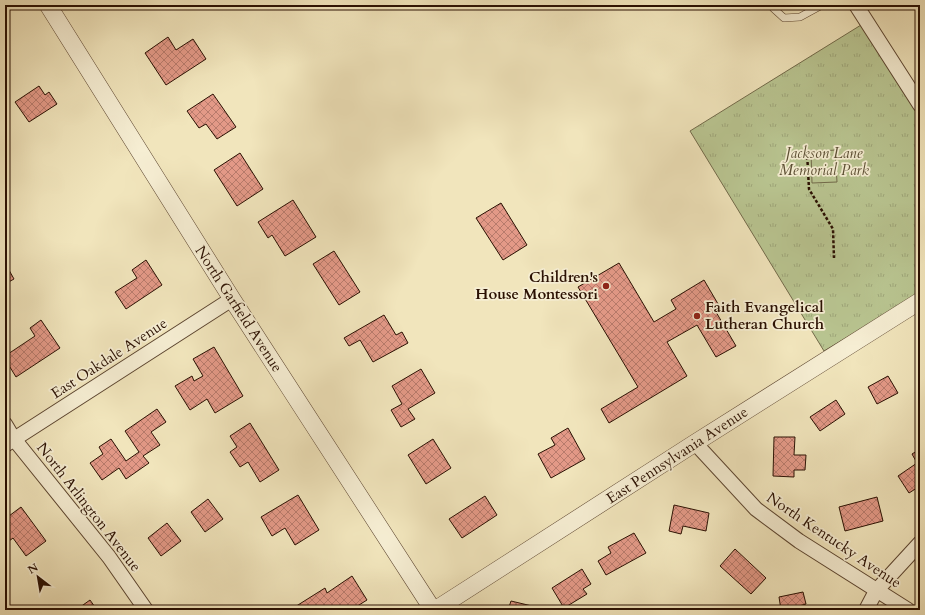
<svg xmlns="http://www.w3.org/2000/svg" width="925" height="615" viewBox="0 0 925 615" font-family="Cardo,serif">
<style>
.grass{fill:url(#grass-tufts);stroke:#726a4a}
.pitch{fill:#b9c591;stroke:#726a4a}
.building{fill:url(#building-cross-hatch);stroke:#2a1002}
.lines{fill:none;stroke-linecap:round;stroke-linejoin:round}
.service-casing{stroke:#5c4530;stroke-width:8}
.minor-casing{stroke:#5c4530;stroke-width:16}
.tertiary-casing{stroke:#5c4530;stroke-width:18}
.path{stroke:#2a1002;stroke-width:2.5;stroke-dasharray:3 2;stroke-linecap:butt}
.service{stroke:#f6eed3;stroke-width:7}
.minor{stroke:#f6eed3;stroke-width:14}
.tertiary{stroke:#f6eed3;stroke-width:17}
.poi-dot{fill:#8f2418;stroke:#f6eed3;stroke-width:1.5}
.labels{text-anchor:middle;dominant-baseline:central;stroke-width:3.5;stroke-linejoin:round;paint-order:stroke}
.park-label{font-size:15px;font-style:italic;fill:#5c4f34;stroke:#f6eed3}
.poi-label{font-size:15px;font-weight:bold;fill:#2a1002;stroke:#f6eed3;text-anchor:end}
.street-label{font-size:15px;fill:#2a1002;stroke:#f6eed3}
</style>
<defs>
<pattern id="grass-tufts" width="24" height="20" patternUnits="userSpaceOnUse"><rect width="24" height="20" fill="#b9c591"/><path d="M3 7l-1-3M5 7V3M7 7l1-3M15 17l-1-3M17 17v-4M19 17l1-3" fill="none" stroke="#9fa87b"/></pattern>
<pattern id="building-cross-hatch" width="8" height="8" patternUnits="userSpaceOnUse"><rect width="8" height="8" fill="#e39987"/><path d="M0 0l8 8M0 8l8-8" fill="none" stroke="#b87b6c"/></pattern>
</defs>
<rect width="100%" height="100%" fill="#f1e5bc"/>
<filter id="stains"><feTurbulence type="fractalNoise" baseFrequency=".005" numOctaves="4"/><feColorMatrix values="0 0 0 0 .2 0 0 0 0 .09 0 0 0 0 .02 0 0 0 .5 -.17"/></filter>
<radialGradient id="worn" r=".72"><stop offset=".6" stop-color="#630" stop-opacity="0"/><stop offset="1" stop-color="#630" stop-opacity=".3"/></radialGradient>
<polygon class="grass" points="861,25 920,117 920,294 824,351 690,131"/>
<polygon class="pitch" points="835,150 837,182 812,183 811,152"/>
<g class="building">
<polygon points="168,37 176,50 193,39 206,59 166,85 145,53"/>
<polygon points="39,86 45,95 49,92 57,104 29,122 15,102"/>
<polygon points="213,94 236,127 217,139 206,124 199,128 187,111"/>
<polygon points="240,153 263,189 237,206 214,170"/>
<polygon points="293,200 316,237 285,256 272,235 268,238 258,222"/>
<polygon points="501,203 527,245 503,260 476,218"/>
<polygon points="334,251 360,292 339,305 313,264"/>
<polygon points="146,260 162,285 126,309 115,292 137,278 132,270"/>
<polygon points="5,263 14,279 5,284"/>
<polygon points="619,263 654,322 676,309 671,300 704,280 721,309 716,312 736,346 716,357 697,325 667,342 687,376 609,423 601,409 638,387 578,287"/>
<polygon points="384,315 396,335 402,332 408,343 373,362 360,340 349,346 344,338"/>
<polygon points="41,320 60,348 16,377 5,359 5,356 35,336 30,328"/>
<polygon points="214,347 243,396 215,413 207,399 190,410 175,386 192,376 194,381 203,376 193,359"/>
<polygon points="421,369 435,393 408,409 415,419 401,427 391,410 402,404 392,386"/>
<polygon points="888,376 898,393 877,404 868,387"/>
<polygon points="836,400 845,414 820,431 810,417"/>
<polygon points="157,409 166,422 151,432 160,445 143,456 149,463 126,479 119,468 102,480 90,463 103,454 99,447 111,439 126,461 139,452 125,431"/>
<polygon points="250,423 279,470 260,482 248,462 240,467 230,452 237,447 230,436"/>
<polygon points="568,428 585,459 551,478 538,454 555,445 551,438"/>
<polygon points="774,437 795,437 794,455 806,455 805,470 794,470 794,477 773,476"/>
<polygon points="433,439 451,468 426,484 408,455"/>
<polygon points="920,449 920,486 909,493 898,476 917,463 912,454"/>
<polygon points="298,495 319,530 295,545 285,528 272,536 261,517"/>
<polygon points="485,496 497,515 462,538 449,519"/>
<polygon points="877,497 883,521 845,531 839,507"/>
<polygon points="208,499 223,519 205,532 191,512"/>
<polygon points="674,505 709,513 706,531 683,526 681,534 669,531"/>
<polygon points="21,507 46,541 26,556 13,538 5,544 5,519"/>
<polygon points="167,523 181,541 161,556 148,538"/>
<polygon points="634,533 646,553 606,575 598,561 611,553 608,547"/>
<polygon points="735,549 766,578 751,594 720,566"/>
<polygon points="582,569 591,584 583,589 587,594 564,608 552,588"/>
<polygon points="352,576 367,600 351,610 290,610 325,588 327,593"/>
<polygon points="803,592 806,604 799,606 800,610 781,610 779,597"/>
<polygon points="90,600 97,610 76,610"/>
<polygon points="511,601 532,606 531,610 508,610"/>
<polygon points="54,606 57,610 47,610"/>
</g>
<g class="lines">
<defs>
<polyline id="service" points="773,5 773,8 784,18 800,17 822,5"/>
<g id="minor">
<polyline points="856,5 920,105"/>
<polyline points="5,424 14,439 109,557 146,610"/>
<polyline points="695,443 756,509 799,541 908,610"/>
<polyline points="5,445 232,299"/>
<polyline points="866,610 876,591 920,543"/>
</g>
<g id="tertiary">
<polyline points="48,5 232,299 433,610"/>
<polyline points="435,610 695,443 920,301"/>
</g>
</defs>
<use href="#service" class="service-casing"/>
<use href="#minor" class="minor-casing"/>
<use href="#tertiary" class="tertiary-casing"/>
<polyline class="path" points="807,152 809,189 833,229 834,258"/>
<use href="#service" class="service"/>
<use href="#minor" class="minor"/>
<use href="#tertiary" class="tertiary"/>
</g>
<g class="poi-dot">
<circle cx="606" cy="286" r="4"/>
<circle cx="697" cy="316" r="4"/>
</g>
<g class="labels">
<g class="park-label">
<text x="824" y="153">Jackson Lane<tspan x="824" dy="17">Memorial Park</tspan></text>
</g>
<g class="poi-label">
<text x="598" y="277">Children's<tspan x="598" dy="17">House Montessori</tspan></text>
<text x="705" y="307" text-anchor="start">Faith Evangelical<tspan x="705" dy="17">Lutheran Church</tspan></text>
</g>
<g class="street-label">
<text transform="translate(239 309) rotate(57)">North Garfield Avenue</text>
<text transform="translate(109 358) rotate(-33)">East Oakdale Avenue</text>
<text transform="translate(677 455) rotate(-33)">East Pennsylvania Avenue</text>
<text transform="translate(89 507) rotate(52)">North Arlington Avenue</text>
<text transform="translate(834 540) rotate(34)">North Kentucky Avenue</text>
</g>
</g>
<rect width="925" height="615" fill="none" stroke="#f1e5bc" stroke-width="20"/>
<rect x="6" y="6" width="913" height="603" fill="none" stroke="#2a1002" stroke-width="2"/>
<rect x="10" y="10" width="905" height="595" fill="none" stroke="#2a1002"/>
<g transform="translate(38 577) rotate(329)" stroke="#f6eed3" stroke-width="3" paint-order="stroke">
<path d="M0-3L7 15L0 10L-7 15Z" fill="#2a1002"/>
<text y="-6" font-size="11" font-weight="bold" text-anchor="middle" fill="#2a1002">N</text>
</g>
<rect width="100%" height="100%" filter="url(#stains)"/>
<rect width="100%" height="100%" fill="url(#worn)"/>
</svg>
